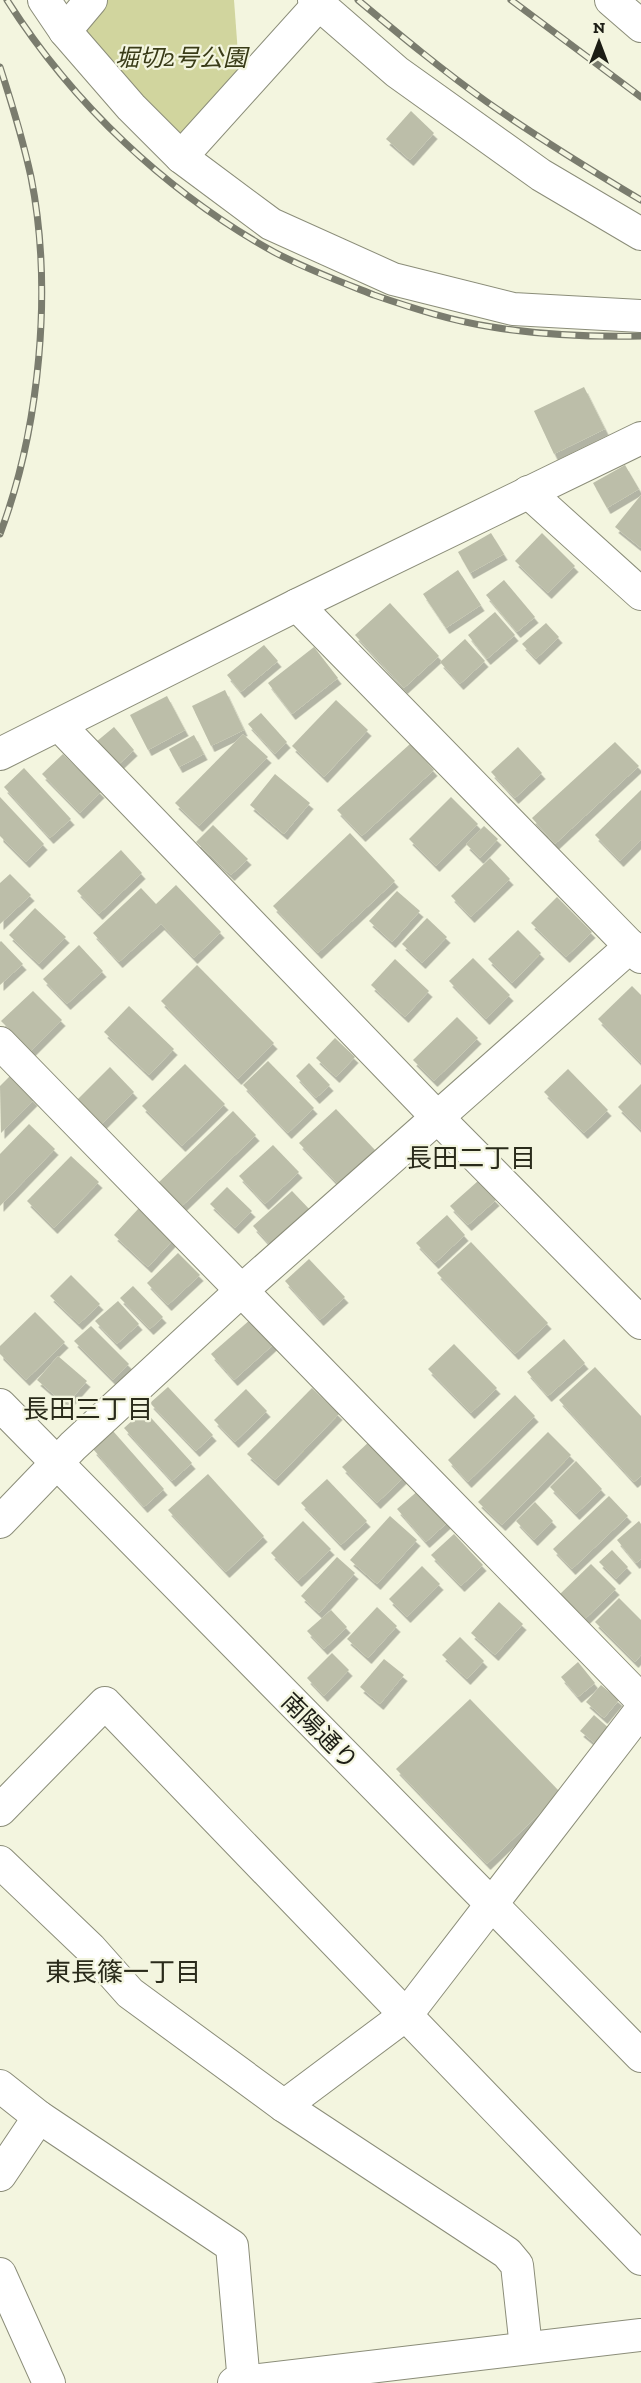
<svg xmlns="http://www.w3.org/2000/svg" width="641" height="2383" viewBox="0 0 641 2383" font-family="'Zilla Slab','Noto Sans JP',serif">
<style>
.green{fill:#d1d59e}
.building{fill:#bcbea9;filter:url(#shadow)}
.lines{fill:none;stroke-linecap:round;stroke-linejoin:round}
.minor-casing{stroke:#8b8d79;stroke-width:34}
.minor{stroke:#fff;stroke-width:32}
.rail-casing{stroke:#7a7c6e;stroke-width:7}
.rail{stroke:#f3f5df;stroke-width:4.5;stroke-dasharray:14;stroke-linecap:butt}
.labels{text-anchor:middle;dominant-baseline:central;stroke-width:4.5;stroke-linejoin:round;paint-order:stroke}
.park-label{font-size:24px;font-style:italic;fill:#393b17;stroke:#f3f5df}
.street-label{font-size:24px;fill:#1c1d15;stroke:#f3f5df}
.neighbourhood-label{font-size:26px;fill:#2a2b1b;stroke:#f3f5df}
</style>
<defs>
<filter id="shadow"><feDropShadow dx="3.5" dy="6" stdDeviation="0" flood-color="#0004"/></filter>
</defs>
<rect width="100%" height="100%" fill="#f3f5df"/>
<polygon class="green" points="104,0 234,0 240,81 178,136 110,66 87,32 87,19"/>
<g class="building">
<polygon points="411,111 434,133 410,160 386,139"/>
<polygon points="584,387 605,429 554,454 534,411"/>
<polygon points="625,465 639,489 607,508 593,483"/>
<polygon points="641,495 641,548 615,527"/>
<polygon points="491,533 504,554 470,573 458,552"/>
<polygon points="542,533 575,566 548,593 515,561"/>
<polygon points="458,570 481,605 446,628 423,594"/>
<polygon points="504,580 535,617 517,632 486,595"/>
<polygon points="390,603 439,656 404,688 355,635"/>
<polygon points="495,612 515,635 487,659 468,635"/>
<polygon points="546,623 559,637 536,659 522,644"/>
<polygon points="465,639 485,661 460,684 440,662"/>
<polygon points="264,645 278,661 241,692 227,675"/>
<polygon points="314,647 338,678 292,714 268,683"/>
<polygon points="225,690 244,730 211,746 192,706"/>
<polygon points="167,696 185,730 148,750 130,715"/>
<polygon points="336,700 368,730 324,777 292,746"/>
<polygon points="261,713 287,742 275,754 248,724"/>
<polygon points="114,727 134,750 117,766 96,742"/>
<polygon points="243,734 268,757 199,826 175,803"/>
<polygon points="194,735 204,754 179,767 169,749"/>
<polygon points="615,742 639,766 555,844 532,818"/>
<polygon points="410,744 434,770 362,836 337,810"/>
<polygon points="518,747 542,773 515,798 491,772"/>
<polygon points="63,754 101,792 80,813 42,774"/>
<polygon points="24,768 71,819 50,838 4,787"/>
<polygon points="275,774 310,803 284,834 250,805"/>
<polygon points="641,790 641,840 620,861 595,835"/>
<polygon points="0,797 44,844 26,862 0,836"/>
<polygon points="451,797 478,824 436,866 409,839"/>
<polygon points="213,825 248,859 231,875 196,842"/>
<polygon points="484,826 498,839 480,858 466,844"/>
<polygon points="350,833 395,881 318,953 273,906"/>
<polygon points="121,850 142,873 99,914 77,891"/>
<polygon points="490,858 510,879 471,917 451,896"/>
<polygon points="10,874 31,895 0,924 0,883"/>
<polygon points="176,885 221,932 194,958 161,924 119,962 93,933 141,888 156,904"/>
<polygon points="397,891 420,911 392,942 369,921"/>
<polygon points="557,897 592,932 566,957 531,923"/>
<polygon points="35,908 66,937 39,964 9,935"/>
<polygon points="427,918 447,937 422,963 402,944"/>
<polygon points="518,930 541,953 512,983 488,959"/>
<polygon points="1,941 23,964 0,985 0,942"/>
<polygon points="79,945 103,971 67,1004 43,979"/>
<polygon points="473,958 510,995 486,1019 449,981"/>
<polygon points="395,959 429,991 405,1017 371,985"/>
<polygon points="197,965 274,1043 238,1079 161,1001"/>
<polygon points="632,986 641,995 641,1063 598,1019"/>
<polygon points="33,991 62,1020 31,1051 1,1021"/>
<polygon points="129,1006 174,1049 149,1075 104,1032"/>
<polygon points="457,1017 478,1038 434,1081 413,1060"/>
<polygon points="335,1038 355,1057 336,1077 316,1058"/>
<polygon points="268,1061 314,1108 288,1133 243,1085"/>
<polygon points="309,1063 330,1085 316,1098 296,1076"/>
<polygon points="185,1064 225,1104 182,1146 142,1106"/>
<polygon points="110,1067 134,1092 101,1125 76,1101"/>
<polygon points="568,1069 608,1110 584,1133 544,1092"/>
<polygon points="10,1076 34,1100 1,1133 0,1086"/>
<polygon points="641,1084 641,1130 618,1107"/>
<polygon points="336,1109 375,1150 338,1184 299,1143"/>
<polygon points="233,1111 256,1135 180,1208 157,1184"/>
<polygon points="29,1124 55,1149 0,1206 0,1154"/>
<polygon points="273,1145 299,1172 265,1204 239,1176"/>
<polygon points="71,1156 99,1182 54,1228 27,1201"/>
<polygon points="478,1181 496,1200 468,1225 450,1206"/>
<polygon points="227,1187 252,1211 235,1228 210,1204"/>
<polygon points="292,1191 313,1213 273,1248 253,1226"/>
<polygon points="139,1208 173,1240 148,1267 114,1235"/>
<polygon points="447,1215 465,1235 435,1263 416,1243"/>
<polygon points="471,1242 548,1323 515,1354 437,1273"/>
<polygon points="178,1253 200,1275 168,1305 147,1283"/>
<polygon points="309,1259 345,1297 320,1320 285,1281"/>
<polygon points="71,1275 100,1304 79,1324 50,1296"/>
<polygon points="133,1286 163,1317 150,1329 120,1298"/>
<polygon points="118,1301 139,1324 117,1344 95,1321"/>
<polygon points="35,1312 65,1342 26,1380 0,1354 0,1346"/>
<polygon points="251,1319 274,1344 234,1380 211,1354"/>
<polygon points="91,1326 129,1364 113,1380 74,1341"/>
<polygon points="564,1339 585,1363 548,1396 527,1372"/>
<polygon points="454,1344 497,1388 471,1413 428,1369"/>
<polygon points="58,1356 87,1381 66,1405 37,1380"/>
<polygon points="595,1367 641,1416 641,1476 634,1482 559,1400"/>
<polygon points="168,1387 213,1435 196,1451 150,1403"/>
<polygon points="312,1388 339,1414 275,1480 247,1454"/>
<polygon points="246,1389 267,1411 235,1442 214,1420"/>
<polygon points="515,1395 535,1416 468,1482 448,1460"/>
<polygon points="144,1410 192,1463 172,1481 124,1428"/>
<polygon points="113,1431 164,1489 144,1507 93,1449"/>
<polygon points="548,1432 571,1455 502,1525 478,1502"/>
<polygon points="371,1440 405,1476 377,1503 342,1467"/>
<polygon points="576,1461 602,1489 576,1514 550,1487"/>
<polygon points="208,1474 264,1536 226,1572 168,1510"/>
<polygon points="327,1479 367,1521 341,1545 301,1503"/>
<polygon points="420,1489 449,1521 426,1542 397,1509"/>
<polygon points="609,1496 628,1516 572,1569 553,1549"/>
<polygon points="535,1502 553,1521 534,1540 516,1521"/>
<polygon points="390,1516 417,1540 377,1584 350,1560"/>
<polygon points="303,1521 331,1549 298,1581 271,1553"/>
<polygon points="639,1521 641,1524 641,1559 636,1563 617,1540"/>
<polygon points="454,1534 483,1565 461,1586 431,1555"/>
<polygon points="612,1550 628,1567 616,1579 599,1562"/>
<polygon points="337,1557 355,1573 319,1613 301,1596"/>
<polygon points="591,1564 616,1589 583,1621 559,1595"/>
<polygon points="422,1566 440,1584 407,1617 389,1599"/>
<polygon points="619,1598 641,1620 641,1655 635,1662 595,1622"/>
<polygon points="499,1602 523,1624 495,1655 471,1633"/>
<polygon points="377,1607 397,1626 368,1658 347,1639"/>
<polygon points="331,1610 347,1627 324,1649 307,1631"/>
<polygon points="460,1637 484,1661 467,1679 442,1655"/>
<polygon points="332,1653 349,1670 324,1696 307,1678"/>
<polygon points="384,1659 404,1675 380,1704 360,1687"/>
<polygon points="578,1662 595,1683 578,1697 561,1677"/>
<polygon points="601,1685 619,1700 604,1718 586,1702"/>
<polygon points="470,1699 561,1793 487,1864 396,1769"/>
<polygon points="594,1715 611,1730 597,1745 580,1731"/>
</g>
<g class="lines">
<defs>
<g id="minor">
<polyline points="44,0 65,31 131,107 181,157 271,224 393,279 513,309 641,316"/>
<polyline points="314,0 397,72 541,175 641,234"/>
<polyline points="611,0 641,26"/>
<polyline points="65,31 91,0"/>
<polyline points="181,157 319,4"/>
<polyline points="528,492 641,594"/>
<polyline points="297,605 641,957"/>
<polyline points="59,725 437,1117 641,1323"/>
<polyline points="0,754 297,605 641,438"/>
<polyline points="0,1043 641,1700"/>
<polyline points="0,1405 641,2056"/>
<polyline points="0,1522 73,1446 241,1291 631,946"/>
<polyline points="0,1810 105,1703 641,2259"/>
<polyline points="0,1862 90,1948 130,1993 284,2106 507,2253 517,2265 526,2348"/>
<polyline points="0,2086 39,2117 232,2246 244,2383"/>
<polyline points="284,2106 407,2014 641,1710"/>
<polyline points="0,2175 39,2117"/>
<polyline points="0,2274 49,2383"/>
<polyline points="234,2383 641,2335"/>
</g>
</defs>
<use href="#minor" class="minor-casing"/>
<use href="#minor" class="minor"/>
<defs>
<g id="rail">
<path d="M7,0c66,104 159,192 267,252 32,17 67,30 100,43 38,13 78,26 118,32 49,8 100,10 149,9"/>
<path d="M358,0c42,35 84,70 129,102 50,35 102,67 154,98"/>
<polyline points="511,0 641,97"/>
<path d="M0,67c12,37 23,73 31,110 22,111 9,251 -31,357"/>
</g>
</defs>
<use href="#rail" class="rail-casing"/>
<use href="#rail" class="rail"/>
</g>
<g class="labels">
<g class="park-label">
<text x="181" y="57">堀切2号公園</text>
</g>
<g class="street-label">
<text transform="translate(320 1731) rotate(45)">南陽通り</text>
</g>
<g class="neighbourhood-label">
<text x="471" y="1158">長田二丁目</text>
<text x="88" y="1409">長田三丁目</text>
<text x="123" y="1972">東長篠一丁目</text>
</g>
</g>
<g transform="translate(599 42)" stroke="#f3f5df" stroke-width="4.5" paint-order="stroke">
<path d="M0-4.5L10 22L0 15L-10 22Z" fill="#1c1d15"/>
<text y="-9" font-size="16" font-weight="bold" text-anchor="middle" fill="#1c1d15">N</text>
</g>
</svg>
